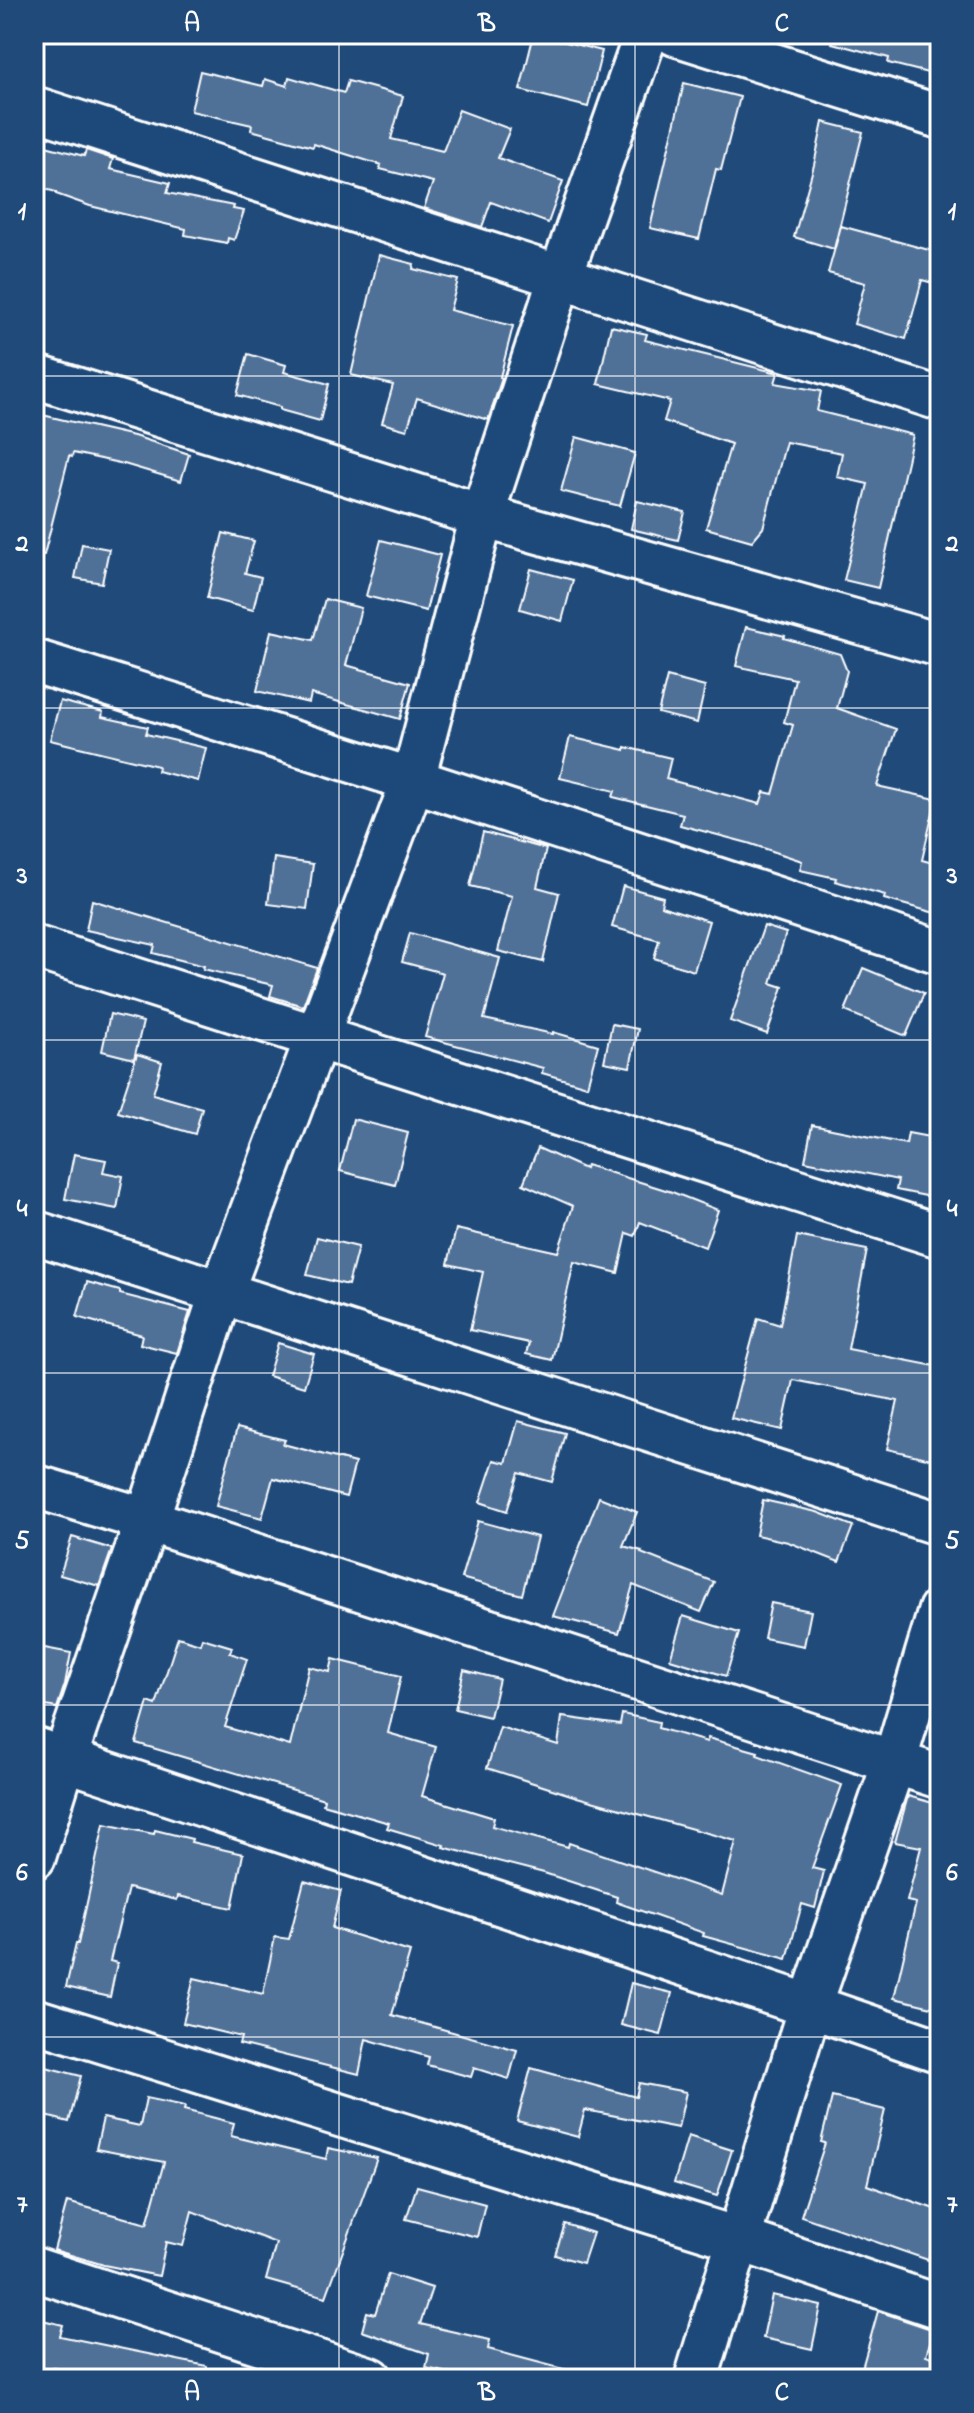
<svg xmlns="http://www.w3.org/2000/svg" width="974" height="2413" viewBox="0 0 974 2413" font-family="'Indie Flower',sans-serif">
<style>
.building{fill:#507197;stroke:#fff;stroke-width:2}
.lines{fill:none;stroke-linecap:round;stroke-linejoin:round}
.minor-casing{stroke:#fff;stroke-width:48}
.minor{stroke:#1f4a7a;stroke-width:42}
.grid{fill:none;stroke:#fff;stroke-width:2;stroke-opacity:0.55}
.neatline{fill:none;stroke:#fff;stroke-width:3}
.grid-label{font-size:26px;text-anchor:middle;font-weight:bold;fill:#fff}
</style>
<rect width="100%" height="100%" fill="#1f4a7a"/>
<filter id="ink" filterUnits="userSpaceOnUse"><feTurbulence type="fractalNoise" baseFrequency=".0125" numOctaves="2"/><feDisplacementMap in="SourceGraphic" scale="16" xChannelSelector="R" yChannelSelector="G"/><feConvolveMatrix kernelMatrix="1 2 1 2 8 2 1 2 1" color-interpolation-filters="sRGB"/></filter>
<g filter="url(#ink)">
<g class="building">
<polygon points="534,34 602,51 588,107 520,90"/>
<polygon points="834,34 940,34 940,40 932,74 888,63 889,58 832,43"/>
<polygon points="200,71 263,86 265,79 287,86 289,77 344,93 348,81 403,96 391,139 443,151 459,110 510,129 498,158 563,181 548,223 491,202 482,227 424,208 433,182 380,169 381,165 314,144 313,147 251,130 252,125 191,111"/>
<polygon points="684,83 740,97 721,170 716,169 699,239 650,228"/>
<polygon points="823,122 863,132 834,249 794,237 814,165"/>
<polygon points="34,143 84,156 86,150 113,159 110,169 170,183 167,193 234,206 233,209 244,211 234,240 228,238 227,243 185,235 186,229 90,206 56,194 56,192 34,186"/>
<polygon points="841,226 940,253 940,285 922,280 906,339 854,324 865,283 828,273"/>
<polygon points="379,255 414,264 413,269 458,280 450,310 513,326 500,377 502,378 488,420 417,398 407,430 382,423 393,385 351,375"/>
<polygon points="611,326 647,334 645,340 778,373 775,383 821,391 817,411 913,435 878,588 844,580 868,484 837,477 842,453 786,442 763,528 752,541 706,528 731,444 664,421 670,401 598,384"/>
<polygon points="248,354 286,365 284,372 329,384 320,421 280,410 280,407 237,395"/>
<polygon points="38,414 134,436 189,454 181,481 124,464 73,453 72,457 69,456 44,555 34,554 34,429"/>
<polygon points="576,437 635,453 620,506 561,491"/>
<polygon points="637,501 685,512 678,540 631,529"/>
<polygon points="223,533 254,541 245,573 261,577 253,610 207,598"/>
<polygon points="381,540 440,555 426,611 366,596"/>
<polygon points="82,544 109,549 102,583 75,578"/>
<polygon points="531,569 573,580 562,621 520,609"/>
<polygon points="325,599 361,608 346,665 410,683 400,719 311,694 309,703 257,691 271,631 313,640"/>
<polygon points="746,627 785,636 784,638 840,654 847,671 837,708 896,729 877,786 936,799 922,860 940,865 940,893 935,913 884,899 885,895 835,881 836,878 800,870 802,861 748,843 680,825 683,814 613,797 615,791 560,778 570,737 625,750 625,747 671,758 666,779 760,804 764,792 773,794 793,725 784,722 795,679 736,666"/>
<polygon points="667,677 705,687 697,723 658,713"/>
<polygon points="60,701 103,712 102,717 148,727 146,734 206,748 198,781 157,771 158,766 50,740"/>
<polygon points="483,832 546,849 537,887 559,893 543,962 498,951 512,896 470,886"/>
<polygon points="274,858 313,864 307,909 268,904"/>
<polygon points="623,886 663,897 661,906 709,921 694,971 654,958 659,940 612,927"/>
<polygon points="92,900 317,968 303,1006 270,996 273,985 203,969 204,966 153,953 155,945 86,930"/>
<polygon points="764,926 786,933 771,983 783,987 767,1034 730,1021"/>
<polygon points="410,933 500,958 484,1019 553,1034 553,1032 598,1045 587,1086 542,1073 543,1068 425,1037 443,973 402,962"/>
<polygon points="863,968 924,993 906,1036 845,1011"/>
<polygon points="110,1014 143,1022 134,1059 102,1051"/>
<polygon points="612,1024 638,1029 630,1067 604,1062"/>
<polygon points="137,1054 162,1062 153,1094 202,1108 195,1134 118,1112"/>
<polygon points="353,1119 408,1133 395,1185 340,1171"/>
<polygon points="812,1125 906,1144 908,1133 940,1139 940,1179 936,1198 896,1190 898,1180 805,1161"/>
<polygon points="538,1148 585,1169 586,1165 672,1192 718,1210 705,1247 640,1222 635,1236 627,1233 618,1273 574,1262 552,1360 526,1354 529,1343 470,1330 483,1272 448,1264 456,1229 558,1252 573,1206 523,1184"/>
<polygon points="74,1154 106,1160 103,1172 123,1176 117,1209 65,1199"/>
<polygon points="797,1236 867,1250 848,1349 940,1367 940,1461 887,1449 898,1401 793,1380 782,1430 731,1418 758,1318 780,1325"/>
<polygon points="317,1237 358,1247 348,1285 307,1275"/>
<polygon points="87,1282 120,1291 120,1294 190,1312 177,1353 140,1344 142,1335 77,1317"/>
<polygon points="278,1343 314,1354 304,1387 268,1376"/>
<polygon points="518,1421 565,1433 552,1482 519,1473 507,1511 480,1502 494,1460 506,1463"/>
<polygon points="237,1428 285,1440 283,1444 355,1463 346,1497 273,1478 262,1518 216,1506"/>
<polygon points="599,1497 637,1512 623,1546 642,1551 641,1553 714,1582 701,1612 633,1585 619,1633 553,1616"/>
<polygon points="763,1500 817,1512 853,1526 839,1562 788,1542 756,1535"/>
<polygon points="478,1521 537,1537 522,1595 461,1578"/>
<polygon points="72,1537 112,1549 99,1586 60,1575"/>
<polygon points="771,1603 811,1611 804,1646 764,1638"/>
<polygon points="683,1616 739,1633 726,1676 670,1659"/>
<polygon points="178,1637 200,1644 202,1638 232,1647 230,1653 247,1659 225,1727 290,1746 309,1667 330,1672 333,1659 401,1676 388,1733 436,1747 422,1796 494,1818 492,1826 568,1847 569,1843 722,1895 736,1841 577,1797 487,1768 500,1727 558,1745 562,1717 620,1725 622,1714 659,1722 658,1728 707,1742 708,1738 758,1752 757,1755 842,1785 812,1868 824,1871 815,1908 802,1904 787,1959 703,1936 704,1933 616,1902 617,1897 544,1873 443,1847 444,1845 387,1828 389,1823 323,1804 324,1799 136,1743 148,1702 156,1705"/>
<polygon points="34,1646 71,1653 65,1684 57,1708 34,1704"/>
<polygon points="464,1670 499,1679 490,1717 455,1709"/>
<polygon points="908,1796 940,1805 940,2009 894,1998 916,1903 907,1901 921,1847 895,1842"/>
<polygon points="104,1824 154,1834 155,1830 192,1839 191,1842 243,1854 232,1908 178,1896 177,1900 128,1888 110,1961 117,1963 110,1997 66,1987 76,1944 78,1944"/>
<polygon points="304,1881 341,1891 332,1928 410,1952 392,2015 517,2050 509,2079 474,2068 471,2077 427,2065 429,2057 366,2039 359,2074 239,2044 241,2037 183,2023 194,1978 263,1994 275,1937 289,1939"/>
<polygon points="631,1983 672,1993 661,2035 621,2025"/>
<polygon points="34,2064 81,2076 69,2122 34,2113"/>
<polygon points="531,2068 636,2097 639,2083 686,2092 678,2128 585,2110 578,2137 517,2121"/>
<polygon points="832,2097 885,2110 867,2185 940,2211 940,2254 931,2250 928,2260 801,2216 825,2143 821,2142"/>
<polygon points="146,2098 185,2106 184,2110 234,2123 231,2136 326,2159 328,2148 377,2158 326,2297 266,2280 276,2243 192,2211 183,2246 166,2242 159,2276 104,2265 54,2250 67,2202 147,2224 164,2162 96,2149 103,2118 140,2126"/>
<polygon points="688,2136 732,2150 717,2196 674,2183"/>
<polygon points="417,2186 485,2204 477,2237 406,2219"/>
<polygon points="565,2224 593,2233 583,2263 555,2255"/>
<polygon points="388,2274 432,2288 420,2324 490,2340 488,2349 567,2370 566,2379 475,2379 426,2368 429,2354 362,2331 367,2312 375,2314"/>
<polygon points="772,2295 821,2306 812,2349 763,2338"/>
<polygon points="878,2311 934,2330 926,2355 940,2360 940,2379 859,2379"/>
<polygon points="34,2318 63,2325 60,2336 207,2366 206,2379 77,2379 78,2374 53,2367 50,2379 34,2379"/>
</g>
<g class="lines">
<defs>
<g id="minor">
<polyline points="675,34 940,117"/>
<polyline points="34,108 940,399"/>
<polyline points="34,376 482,516 560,278 646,34"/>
<polyline points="34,661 413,780 940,952"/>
<polyline points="34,947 940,1236"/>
<polyline points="34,1232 940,1524"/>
<polyline points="34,1486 147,1520 940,1777"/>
<polyline points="940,1610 894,1763 810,2006 940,2051"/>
<polyline points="34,1749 810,2006 696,2379"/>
<polyline points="34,1857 65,1758 147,1520 221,1294 413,780 482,516 940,645"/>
<polyline points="34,2020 738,2239 940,2307"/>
<polyline points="34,2269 371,2379"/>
</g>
</defs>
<use href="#minor" class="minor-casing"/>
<use href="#minor" class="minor"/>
</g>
</g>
<path class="grid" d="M339,34v2345M635,34v2345M34,376h906M34,708h906M34,1040h906M34,1373h906M34,1705h906M34,2037h906"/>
<rect width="974" height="2413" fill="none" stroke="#1f4a7a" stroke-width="88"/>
<rect x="44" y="44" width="886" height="2325" class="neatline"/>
<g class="grid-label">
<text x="192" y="31">A</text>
<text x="487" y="31">B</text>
<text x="782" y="31">C</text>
<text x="22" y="219">1</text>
<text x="952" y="219">1</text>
<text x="22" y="551">2</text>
<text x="952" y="551">2</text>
<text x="22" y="883">3</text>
<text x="952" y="883">3</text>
<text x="22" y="1216">4</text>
<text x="952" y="1216">4</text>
<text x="22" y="1548">5</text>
<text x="952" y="1548">5</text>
<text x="22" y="1880">6</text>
<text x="952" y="1880">6</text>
<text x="22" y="2212">7</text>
<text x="952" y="2212">7</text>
<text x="192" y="2400">A</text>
<text x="487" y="2400">B</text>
<text x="782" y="2400">C</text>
</g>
</svg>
